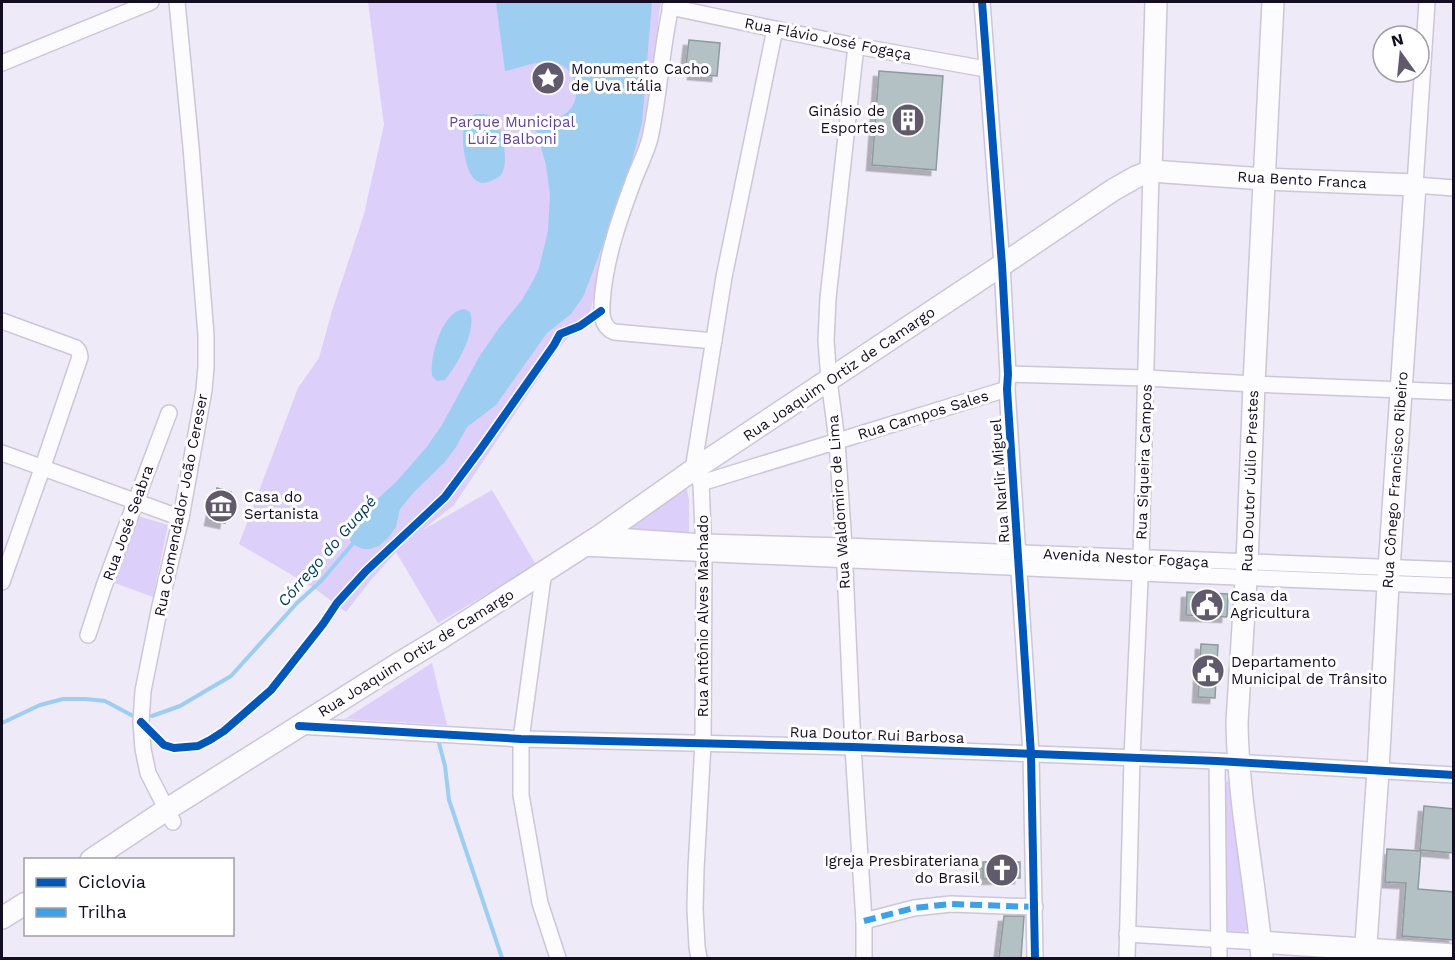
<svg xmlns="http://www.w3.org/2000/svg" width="1455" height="960" viewBox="0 0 1455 960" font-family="'Work Sans',sans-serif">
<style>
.green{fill:#dccff9}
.water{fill:#9ecdf2}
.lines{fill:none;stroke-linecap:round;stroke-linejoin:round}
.stream{stroke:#9ecdf2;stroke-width:4}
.building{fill:#b3c1c4;stroke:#8c9b9f;stroke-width:1.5;filter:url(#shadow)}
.minor-casing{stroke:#ccc6d8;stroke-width:18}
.secondary-casing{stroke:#ccc6d8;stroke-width:24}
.minor{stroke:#fcfcfe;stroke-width:15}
.secondary{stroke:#fcfcfe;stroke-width:21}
.quiet{stroke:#3da1ea;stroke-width:6;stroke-dasharray:12 6;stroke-linecap:butt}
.cycleway-casing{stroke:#fff;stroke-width:11}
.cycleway{stroke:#0057b8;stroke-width:8}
.labels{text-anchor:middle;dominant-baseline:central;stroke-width:6;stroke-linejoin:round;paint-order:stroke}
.street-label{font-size:15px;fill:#150d22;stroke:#fff}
.poi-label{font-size:15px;fill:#150d22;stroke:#fff;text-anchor:start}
.park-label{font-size:15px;fill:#634493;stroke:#fff}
.water-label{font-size:16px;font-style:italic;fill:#003857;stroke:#fff}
</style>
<defs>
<filter id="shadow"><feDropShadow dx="-5.5" dy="5.5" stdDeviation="0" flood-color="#0004"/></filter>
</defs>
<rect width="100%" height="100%" fill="#eeeaf8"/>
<g class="green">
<polygon points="368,2 661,2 659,13 653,96 647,129 608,241 590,312 558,349 454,505 421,531 492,490 536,565 438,623 396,552 370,581 346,612 314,588 239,544 298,388 319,358 332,311 364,214 384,125"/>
<polygon points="686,485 689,500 689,534 633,532 623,529"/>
<polygon points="138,516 168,525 153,597 112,582"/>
<polygon points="432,663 447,725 345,719"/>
<polygon points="1232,781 1249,928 1241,934 1231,932 1225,929 1225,782"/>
</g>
<g class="water">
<path d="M496,2h156l-10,121 -15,56 -38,103 -6,15 -12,17 -24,19 -51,72 -29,22 -11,20 -12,16 -30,29 -14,17 -4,18 -8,11 -9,8 -9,3h-7l-11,-5 -2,-4 1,-13 7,-10 38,-35 30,-34 16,-23 37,-68 20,-29 23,-28 12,-21 5,-11 9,-37 2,-36 -4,-30 -12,-42c10,-2 23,-3 31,-9 21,-15 11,-50 -14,-52 -15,-1 -32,6 -46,9z"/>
<path d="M476,114h9l10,3c7,11 15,47 6,58 -1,1 -7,5 -8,5 -4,2 -10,4 -14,2 -14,-4 -20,-48 -13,-60 2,-4 6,-6 10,-8z"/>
<path d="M464,309l6,3c7,19 -13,53 -25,68l-8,1 -5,-5c-3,-18 10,-65 32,-67z"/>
</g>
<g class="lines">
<g class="stream">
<polyline points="152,716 180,706 231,676 297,603 321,581 355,541"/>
<polyline points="2,723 40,705 63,699 86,699 105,701 135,717"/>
<polyline points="439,743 445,766 449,800 502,958"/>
</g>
</g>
<g class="building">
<polygon points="689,40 720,43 717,76 693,74 694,66 686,65"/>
<polygon points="879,71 943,76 936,170 872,165"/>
<polygon points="217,488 231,492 225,523 210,520"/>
<polygon points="1187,592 1228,594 1227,617 1186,615"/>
<polygon points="1201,644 1218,645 1215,698 1198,697"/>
<polygon points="1424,806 1454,809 1454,853 1420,850"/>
<polygon points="1387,849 1421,851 1418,889 1454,892 1454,940 1402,936 1406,883 1385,882"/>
<polygon points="983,862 1020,862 1020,878 983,879"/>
<polygon points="1004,916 1024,916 1021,958 999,958"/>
</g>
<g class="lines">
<defs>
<g id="minor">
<path d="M672,2c-11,45 -12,91 -22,136 -4,16 -13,32 -18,47 -13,35 -25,70 -29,107 -1,14 -5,33 11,40l100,9"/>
<polyline points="982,2 1002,265 1008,374 1007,389 1031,754 1035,958"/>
<polyline points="1427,2 1415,185 1454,188"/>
<polyline points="670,7 856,46 986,69"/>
<polyline points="856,46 828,298 826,341 829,380 837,441 844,546 853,747 864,921 864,958"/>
<polyline points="2,63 151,2"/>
<polyline points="2,321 76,348 79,352 80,357 42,469 2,582"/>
<polyline points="1008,374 1146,378 1254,384 1454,392"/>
<polyline points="2,453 181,518"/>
<polyline points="701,483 1007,389"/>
<polyline points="601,535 703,542 844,546 1454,570"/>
<polyline points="581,548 1140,573 1454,586"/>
<polyline points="544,571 521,739 521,795 540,903 558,958"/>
<polyline points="88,635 104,586 169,413"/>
<polyline points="299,726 521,739 853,747 1217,761 1454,775"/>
<polyline points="1217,761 1219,958"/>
<polyline points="173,822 148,773 143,749 141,722 143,691 160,606 181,518 204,390 206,367 206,335 191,147 177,2"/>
<polyline points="864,921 914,908 951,904 1035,907"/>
<polyline points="1127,934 1260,942"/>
<polyline points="699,958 697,947 695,909 696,869 703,743 704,554 701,483 693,470 724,277 775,29"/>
<polyline points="1127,958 1132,758 1141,558 1151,171"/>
</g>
<g id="secondary">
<polyline points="1151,171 1156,2"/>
<polyline points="91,860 166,810 398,664 441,638 601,535 693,470 1002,265 1113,190 1136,177 1151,171 1264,179 1415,185 1388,584 1378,771 1365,958"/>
<polyline points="2,918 26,903"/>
<polyline points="1260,942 1454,955"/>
<path d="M1262,958c-7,-78 -24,-157 -25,-236l10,-159 7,-179 19,-382"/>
</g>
</defs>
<use href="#minor" class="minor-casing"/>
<use href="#secondary" class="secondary-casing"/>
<use href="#minor" class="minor"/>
<use href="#secondary" class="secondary"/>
<polyline class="quiet" points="864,921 914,908 951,904 1035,907"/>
<defs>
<g id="cycleway">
<polyline points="982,2 1002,265 1008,374 1007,389 1031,754 1035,958"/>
<polyline points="141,722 164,745 174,748 198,746 210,740 224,731 271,690 323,624 337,603 366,571 445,497 480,450 554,345 560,334 580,326 601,311"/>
<polyline points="299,726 521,739 853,747 1217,761 1454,775"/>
</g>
</defs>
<use href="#cycleway" class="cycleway-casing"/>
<use href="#cycleway" class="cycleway"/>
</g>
<defs>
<symbol id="sight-disc" viewBox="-11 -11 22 22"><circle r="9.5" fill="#615a6d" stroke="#fff"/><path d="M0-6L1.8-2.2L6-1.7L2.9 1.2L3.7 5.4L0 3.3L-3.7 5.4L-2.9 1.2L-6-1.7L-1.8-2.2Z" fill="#fff"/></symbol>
<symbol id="building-disc" viewBox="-11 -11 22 22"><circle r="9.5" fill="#615a6d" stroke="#fff"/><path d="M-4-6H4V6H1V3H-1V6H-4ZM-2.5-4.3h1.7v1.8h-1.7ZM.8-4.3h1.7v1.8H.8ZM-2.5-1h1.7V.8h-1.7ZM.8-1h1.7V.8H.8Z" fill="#fff"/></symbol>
<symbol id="museum-disc" viewBox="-11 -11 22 22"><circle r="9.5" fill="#615a6d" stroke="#fff"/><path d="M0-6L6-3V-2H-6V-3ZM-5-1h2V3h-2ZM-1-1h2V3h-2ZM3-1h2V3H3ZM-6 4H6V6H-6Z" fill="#fff"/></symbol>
<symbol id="civic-disc" viewBox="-11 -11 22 22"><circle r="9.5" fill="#615a6d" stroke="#fff"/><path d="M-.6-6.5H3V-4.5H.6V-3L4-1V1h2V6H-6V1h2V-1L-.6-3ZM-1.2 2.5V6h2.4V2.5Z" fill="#fff"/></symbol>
<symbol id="church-disc" viewBox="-11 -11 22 22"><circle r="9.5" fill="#615a6d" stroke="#fff"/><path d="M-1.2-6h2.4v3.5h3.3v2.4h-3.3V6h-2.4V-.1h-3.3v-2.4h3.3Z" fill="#fff"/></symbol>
</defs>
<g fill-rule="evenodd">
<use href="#sight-disc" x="529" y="59" width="38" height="38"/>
<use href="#building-disc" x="889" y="101" width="38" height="38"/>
<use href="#museum-disc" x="202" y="487" width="38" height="38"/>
<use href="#civic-disc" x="1188" y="586" width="38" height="38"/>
<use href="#civic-disc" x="1189" y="652" width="38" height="38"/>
<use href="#church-disc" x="983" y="851" width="38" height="38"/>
</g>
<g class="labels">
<g class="street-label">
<text transform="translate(828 39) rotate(11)">Rua Flávio José Fogaça</text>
<text transform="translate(1302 180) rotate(3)">Rua Bento Franca</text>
<text transform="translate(839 374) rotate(-34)">Rua Joaquim Ortiz de Camargo</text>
<text transform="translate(923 415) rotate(-17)">Rua Campos Sales</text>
<text transform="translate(1144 462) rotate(-88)">Rua Siqueira Campos</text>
<text transform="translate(1395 480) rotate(-86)">Rua Cônego Francisco Ribeiro</text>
<text transform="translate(1000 481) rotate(-94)">Rua Narlir Miguel</text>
<text transform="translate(1250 481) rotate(-88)">Rua Doutor Júlio Prestes</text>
<text transform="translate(839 502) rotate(-94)">Rua Waldomiro de Lima</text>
<text transform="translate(181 505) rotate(-79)">Rua Comendador João Cereser</text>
<text transform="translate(128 523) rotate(-70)">Rua José Seabra</text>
<text transform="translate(1126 558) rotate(3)">Avenida Nestor Fogaça</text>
<text transform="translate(703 616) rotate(-90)">Rua Antônio Alves Machado</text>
<text transform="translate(416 653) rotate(-32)">Rua Joaquim Ortiz de Camargo</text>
<text transform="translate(877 735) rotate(2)">Rua Doutor Rui Barbosa</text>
</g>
<g class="poi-label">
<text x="571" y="69">Monumento Cacho<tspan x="571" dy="17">de Uva Itália</tspan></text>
<text x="885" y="111" text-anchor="end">Ginásio de<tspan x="885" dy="17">Esportes</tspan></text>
<text x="244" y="497">Casa do<tspan x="244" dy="17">Sertanista</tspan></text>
<text x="1230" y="596">Casa da<tspan x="1230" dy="17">Agricultura</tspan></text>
<text x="1231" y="662">Departamento<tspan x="1231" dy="17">Municipal de Trânsito</tspan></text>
<text x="979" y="861" text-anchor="end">Igreja Presbirateriana<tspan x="979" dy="17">do Brasil</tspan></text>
</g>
<g class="park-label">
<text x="512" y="122">Parque Municipal<tspan x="512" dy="17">Luiz Balboni</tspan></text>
</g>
<g class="water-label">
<text transform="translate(327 551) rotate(-49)">Córrego do Guapé</text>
</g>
</g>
<rect width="1455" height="960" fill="none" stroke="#150d22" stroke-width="6"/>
<rect x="24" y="858" width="210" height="78" fill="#ffffff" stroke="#a19ea7" stroke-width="1.5"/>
<rect x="36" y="878" width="30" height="9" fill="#0057b8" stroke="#a19ea7" stroke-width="1.5"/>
<text x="78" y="888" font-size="18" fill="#150d22">Ciclovia</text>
<rect x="36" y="908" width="30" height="9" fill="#3da1ea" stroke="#a19ea7" stroke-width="1.5"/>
<text x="78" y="918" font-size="18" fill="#150d22">Trilha</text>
<g transform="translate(1401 54) rotate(345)"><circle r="28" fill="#ffffff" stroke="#a19ea7" stroke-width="1.5"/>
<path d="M0-4.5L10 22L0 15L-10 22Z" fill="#615a6d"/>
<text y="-9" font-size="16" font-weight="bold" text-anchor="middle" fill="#150d22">N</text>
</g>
</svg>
